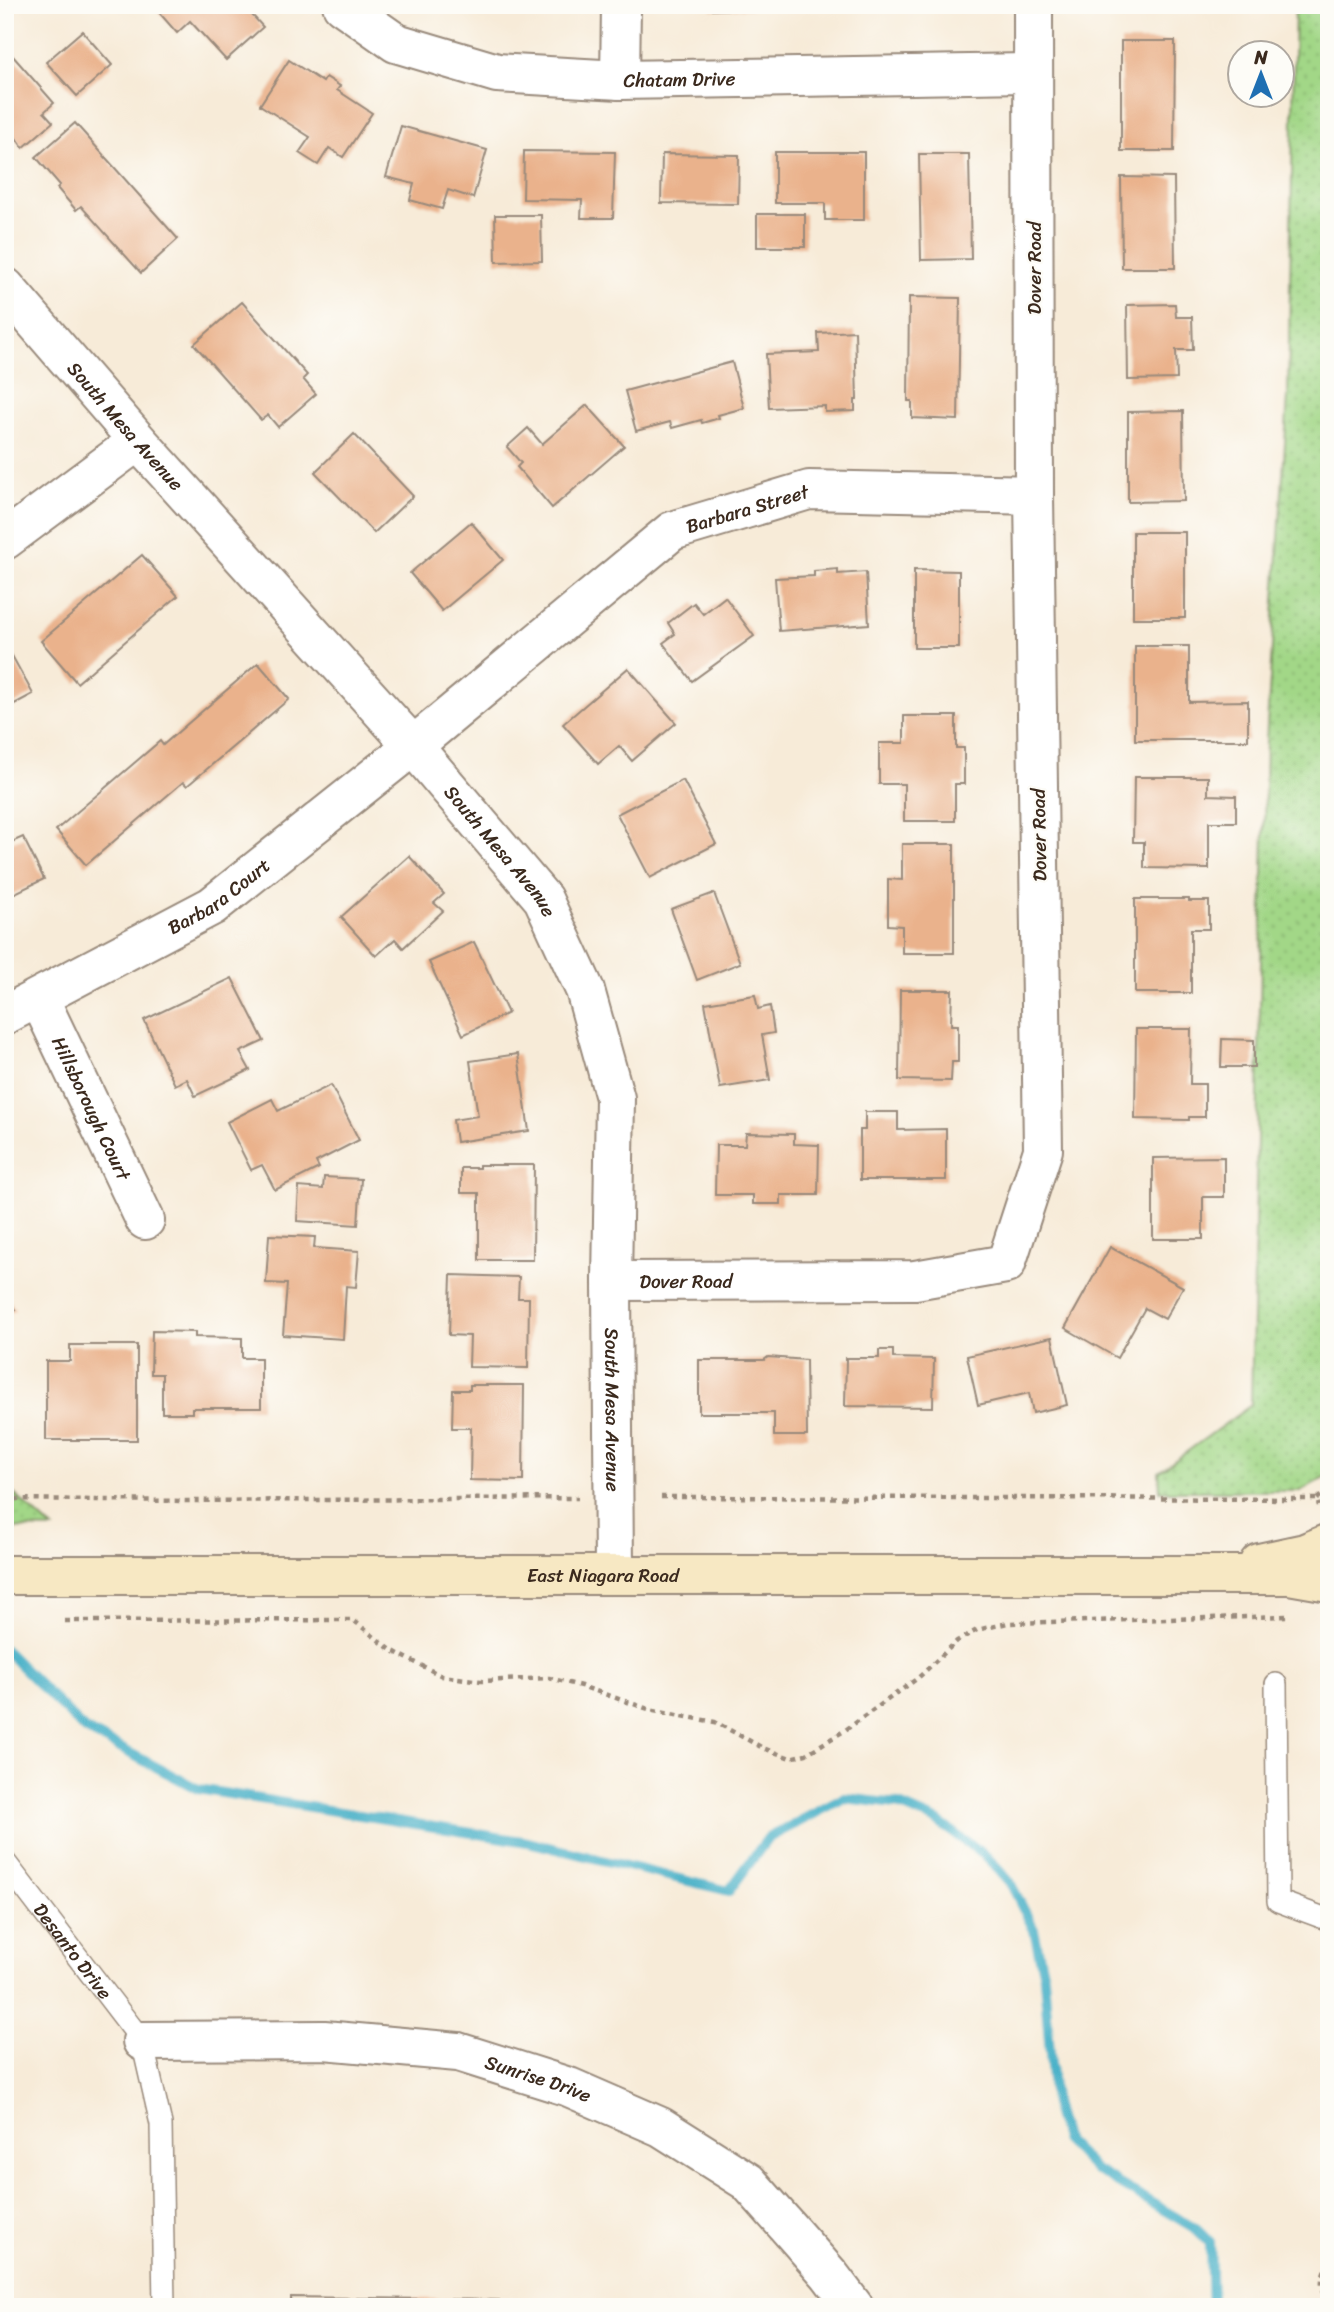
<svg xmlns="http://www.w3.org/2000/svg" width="1334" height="2312" viewBox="0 0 1334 2312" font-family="Sriracha,sans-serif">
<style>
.park{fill:url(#park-dots);stroke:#6e8052;stroke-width:2}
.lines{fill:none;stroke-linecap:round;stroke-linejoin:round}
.stream{stroke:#49b1c8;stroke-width:10}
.building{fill:#eab28c}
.lane-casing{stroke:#998a7b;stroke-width:24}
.street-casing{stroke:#998a7b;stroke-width:42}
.secondary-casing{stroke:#998a7b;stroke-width:42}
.path{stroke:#998a7b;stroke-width:4.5;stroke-dasharray:5 5;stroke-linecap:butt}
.lane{stroke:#fff;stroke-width:21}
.street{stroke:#fff;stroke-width:38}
.secondary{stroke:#f7e8c3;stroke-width:38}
.labels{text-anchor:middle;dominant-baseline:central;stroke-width:5;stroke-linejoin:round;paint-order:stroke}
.street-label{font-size:19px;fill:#3b2a1e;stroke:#fdfcf7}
</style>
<defs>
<pattern id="park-dots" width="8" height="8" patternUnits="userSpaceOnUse" patternTransform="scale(1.75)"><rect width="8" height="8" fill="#a2d787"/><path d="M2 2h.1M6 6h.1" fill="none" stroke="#8cb974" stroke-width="1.8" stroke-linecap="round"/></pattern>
</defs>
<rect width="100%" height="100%" fill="#fdfcf7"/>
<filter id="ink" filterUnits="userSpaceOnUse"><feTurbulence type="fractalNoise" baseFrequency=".0143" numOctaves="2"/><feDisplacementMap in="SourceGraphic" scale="14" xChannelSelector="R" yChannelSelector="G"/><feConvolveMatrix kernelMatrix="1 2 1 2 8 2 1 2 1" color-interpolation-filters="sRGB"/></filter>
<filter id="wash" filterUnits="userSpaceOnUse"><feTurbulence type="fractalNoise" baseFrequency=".00686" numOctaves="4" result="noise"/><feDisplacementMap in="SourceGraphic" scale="28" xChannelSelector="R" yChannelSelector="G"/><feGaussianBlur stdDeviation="1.57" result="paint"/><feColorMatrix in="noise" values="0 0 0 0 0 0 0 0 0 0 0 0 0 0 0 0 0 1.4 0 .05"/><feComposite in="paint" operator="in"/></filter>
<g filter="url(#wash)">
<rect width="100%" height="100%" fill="#f7ebd8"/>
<g class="park">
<polygon points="1295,5 1329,5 1329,1475 1300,1491 1160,1491 1159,1472 1251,1405 1266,741 1288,396"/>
<polygon points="5,1486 53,1529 5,1528"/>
</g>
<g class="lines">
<polyline class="stream" points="5,1650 84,1729 198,1789 528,1842 729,1891 768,1838 844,1798 897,1804 937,1821 987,1857 1011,1884 1034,1930 1044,1977 1054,2103 1064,2139 1094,2169 1196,2229 1210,2242 1212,2307"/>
</g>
<g id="blocks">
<g class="building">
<polygon points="160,5 243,5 263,27 226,60 190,21 177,33 156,9"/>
<polygon points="712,5 762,5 762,8 712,10"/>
<polygon points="1124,5 1176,5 1176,9 1124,8"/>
<polygon points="82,31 112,65 77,96 46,62"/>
<polygon points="1121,41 1175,41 1174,151 1121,151"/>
<polygon points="5,47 54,103 44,112 53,122 23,148 16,138 13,141 5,132"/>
<polygon points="289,60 323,82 326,77 340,86 337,90 372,113 343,157 329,148 318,165 299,153 310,137 260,105"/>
<polygon points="75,123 178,239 141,273 81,206 76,210 57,188 60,185 36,157"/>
<polygon points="401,126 487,150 473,198 448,190 442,209 410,200 414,184 386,177"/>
<polygon points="524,151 615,152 613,218 581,218 582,200 523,199"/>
<polygon points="775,152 864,152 864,220 825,220 825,203 775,203"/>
<polygon points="662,154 739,155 738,204 661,203"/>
<polygon points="919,154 969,154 971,259 921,260"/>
<polygon points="1121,177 1174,178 1175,268 1122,268"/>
<rect x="757" y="214" width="48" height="33"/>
<polygon points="495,215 541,215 542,261 496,262"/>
<polygon points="909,297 960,298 958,420 912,418 912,401 908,401"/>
<polygon points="242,302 307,375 303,379 316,394 278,427 268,415 261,420 194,344"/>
<polygon points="1175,304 1176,317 1192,317 1193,350 1176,350 1177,379 1128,380 1127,305"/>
<polygon points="855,331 857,400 855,400 855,411 825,412 825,406 769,408 766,354 819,352 818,333"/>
<polygon points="732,362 744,408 718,415 719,418 702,423 701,420 672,428 670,422 636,431 625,391"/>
<polygon points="587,405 624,446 552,508 517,467 521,463 507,447 528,428 542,444"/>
<polygon points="1183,411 1184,501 1128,502 1128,412"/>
<polygon points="354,434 413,496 374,533 315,472"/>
<polygon points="471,522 503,560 442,611 410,573"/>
<rect x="1133" y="532" width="52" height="86"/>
<polygon points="142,555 178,596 77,683 41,641"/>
<polygon points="838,569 838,574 866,572 869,624 779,631 775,578 814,576 814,571"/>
<polygon points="914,570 959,571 959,648 914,648"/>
<polygon points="725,597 754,636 692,681 663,643 675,634 668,623 694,603 703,614"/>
<polygon points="1135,646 1189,646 1189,702 1248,701 1248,740 1135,740"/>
<polygon points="10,652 33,694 5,709 5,654"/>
<polygon points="258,663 289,699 187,786 183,782 86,865 56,830 160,741 163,745"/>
<polygon points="628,668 676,723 632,761 619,746 598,764 563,724"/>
<polygon points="904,716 956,716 956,748 964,748 964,784 955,784 955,821 904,821 904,784 879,784 879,743 904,743"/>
<polygon points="1134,777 1208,777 1208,795 1236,796 1236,822 1209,822 1209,869 1144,868 1144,842 1133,842"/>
<polygon points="683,780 716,844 650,878 617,814"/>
<polygon points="23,837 44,879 5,898 5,845"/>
<polygon points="902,844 954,844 954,953 902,953 902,926 888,925 888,879 902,880"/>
<polygon points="409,856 444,894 434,903 443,911 403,948 395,939 376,956 341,917"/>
<polygon points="714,893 740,963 697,980 671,909"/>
<polygon points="1135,899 1189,899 1189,901 1209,901 1209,929 1191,929 1191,993 1135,993"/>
<polygon points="474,942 508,1013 463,1035 429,962"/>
<polygon points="232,978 264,1041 240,1052 250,1070 195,1096 187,1079 175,1085 144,1020"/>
<polygon points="900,990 952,990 951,1025 958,1025 958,1062 952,1062 951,1081 899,1080"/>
<polygon points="755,995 758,1009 770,1006 774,1033 762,1035 770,1080 720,1088 705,1003"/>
<polygon points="1136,1029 1191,1029 1190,1084 1205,1084 1205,1117 1189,1117 1189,1120 1135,1119"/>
<polygon points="1222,1039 1254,1040 1254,1067 1221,1067"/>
<polygon points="518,1054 529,1131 456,1142 453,1120 478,1116 470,1061"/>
<polygon points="331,1085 359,1140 316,1162 319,1168 275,1190 262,1165 251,1170 227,1122 272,1099 278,1111"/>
<polygon points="865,1112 898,1112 898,1130 946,1129 946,1180 860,1180 860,1130 865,1130"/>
<polygon points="746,1133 794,1134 794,1144 819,1145 818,1195 781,1195 781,1204 753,1204 753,1195 715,1195 716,1145 745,1145"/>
<polygon points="1224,1157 1224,1197 1203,1197 1203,1239 1153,1239 1153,1158"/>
<polygon points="479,1165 534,1165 533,1260 479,1260 479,1193 461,1193 461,1168 479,1168"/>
<polygon points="324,1177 361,1179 358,1225 297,1221 299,1187 323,1189"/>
<polygon points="269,1235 315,1237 314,1248 359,1251 356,1287 346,1286 343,1339 283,1335 287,1284 266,1283"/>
<polygon points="1110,1247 1183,1287 1165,1319 1145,1308 1117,1358 1065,1328"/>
<polygon points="451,1275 519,1277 518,1298 529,1298 528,1368 469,1367 470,1336 449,1335"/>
<polygon points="5,1291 15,1310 5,1314"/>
<polygon points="152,1331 195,1332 195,1337 242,1338 242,1358 261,1358 261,1408 192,1408 192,1413 162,1413 162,1374 151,1374"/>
<polygon points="1052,1337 1067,1405 1033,1413 1029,1393 978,1405 967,1356"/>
<polygon points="70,1345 137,1345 137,1440 46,1440 46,1361 70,1361"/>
<polygon points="879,1350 893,1350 893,1358 934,1359 933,1407 845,1406 846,1358 879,1358"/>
<polygon points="768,1357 806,1360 807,1436 774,1436 774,1413 699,1413 699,1360 764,1360"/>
<polygon points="470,1385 524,1385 523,1481 470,1480 471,1428 452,1428 453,1390 470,1390"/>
<polygon points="291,2297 499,2300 498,2307 291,2307"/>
</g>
</g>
</g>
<g filter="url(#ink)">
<use href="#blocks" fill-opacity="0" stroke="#998a7b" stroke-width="2"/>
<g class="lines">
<defs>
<g id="lane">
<polyline points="1276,1684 1278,1901 1329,1920"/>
<path id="s1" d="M5,1862l137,179 19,83 3,183"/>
</g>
<g id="street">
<path id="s2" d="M342,5l54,38 101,30 123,7 413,-7"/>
<polyline points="620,80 621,5"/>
<path id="s3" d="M5,287l133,154 275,305 130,153 42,91 30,108 -3,183 2,292"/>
<polyline points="5,540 138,441"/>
<path id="s4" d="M39,998l106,222"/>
<path id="s5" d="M5,1015l207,-109 201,-160 259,-215 137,-41 225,5"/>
<path id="s6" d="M612,1281l303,-1 91,-16 37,-114 -9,-655 -1,-490"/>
<path id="s7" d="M142,2041l182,-1 134,12 111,35 92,40 87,55 81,92 25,33"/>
</g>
<g id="secondary">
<polyline points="1259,1563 1305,1553 1329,1543"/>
<path id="s8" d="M5,1575h1284l40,7"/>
</g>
</defs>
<use href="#lane" class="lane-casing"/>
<use href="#street" class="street-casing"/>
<use href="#secondary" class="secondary-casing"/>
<g class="path">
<polyline points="5,1497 11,1499 187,1501 578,1498"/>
<polyline points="661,1497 1317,1499 1319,1506"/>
<polyline points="1317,1499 1329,1489"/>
<polyline points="65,1621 353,1620 391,1650 442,1676 481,1681 549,1678 581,1686 654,1711 715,1722 763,1748 790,1758 806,1754 844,1731 918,1678 957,1641 977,1630 1008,1623 1288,1616"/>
<path d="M1329,2261c-8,16 -11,24 0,40"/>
</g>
<use href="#lane" class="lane"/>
<use href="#street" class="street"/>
<use href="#secondary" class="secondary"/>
</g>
</g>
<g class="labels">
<g class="street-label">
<text stroke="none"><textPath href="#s2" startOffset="354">Chatam Drive</textPath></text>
<text transform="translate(1034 268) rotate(-90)">Dover Road</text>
<text stroke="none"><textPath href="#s3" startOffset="184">South Mesa Avenue</textPath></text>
<text stroke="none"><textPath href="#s5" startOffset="906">Barbara Street</textPath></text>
<text transform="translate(1039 835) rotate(-91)">Dover Road</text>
<text stroke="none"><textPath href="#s3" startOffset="751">South Mesa Avenue</textPath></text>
<text stroke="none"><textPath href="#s5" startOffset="245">Barbara Court</textPath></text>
<text stroke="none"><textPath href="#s4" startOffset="122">Hillsborough Court</textPath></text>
<text stroke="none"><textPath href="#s6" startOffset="74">Dover Road</textPath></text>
<text stroke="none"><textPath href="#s3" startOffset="1339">South Mesa Avenue</textPath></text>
<text stroke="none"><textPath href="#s8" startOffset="598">East Niagara Road</textPath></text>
<text stroke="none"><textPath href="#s1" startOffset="112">Desanto Drive</textPath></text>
<text stroke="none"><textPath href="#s7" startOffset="401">Sunrise Drive</textPath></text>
</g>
</g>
<rect width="1334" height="2312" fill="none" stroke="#fdfcf7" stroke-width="28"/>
<g transform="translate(1261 74)"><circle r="33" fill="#fdfcf7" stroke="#afa8a0" stroke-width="2"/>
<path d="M0-5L12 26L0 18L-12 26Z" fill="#1f6fb2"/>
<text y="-10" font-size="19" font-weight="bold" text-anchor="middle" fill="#3b2a1e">N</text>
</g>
</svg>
